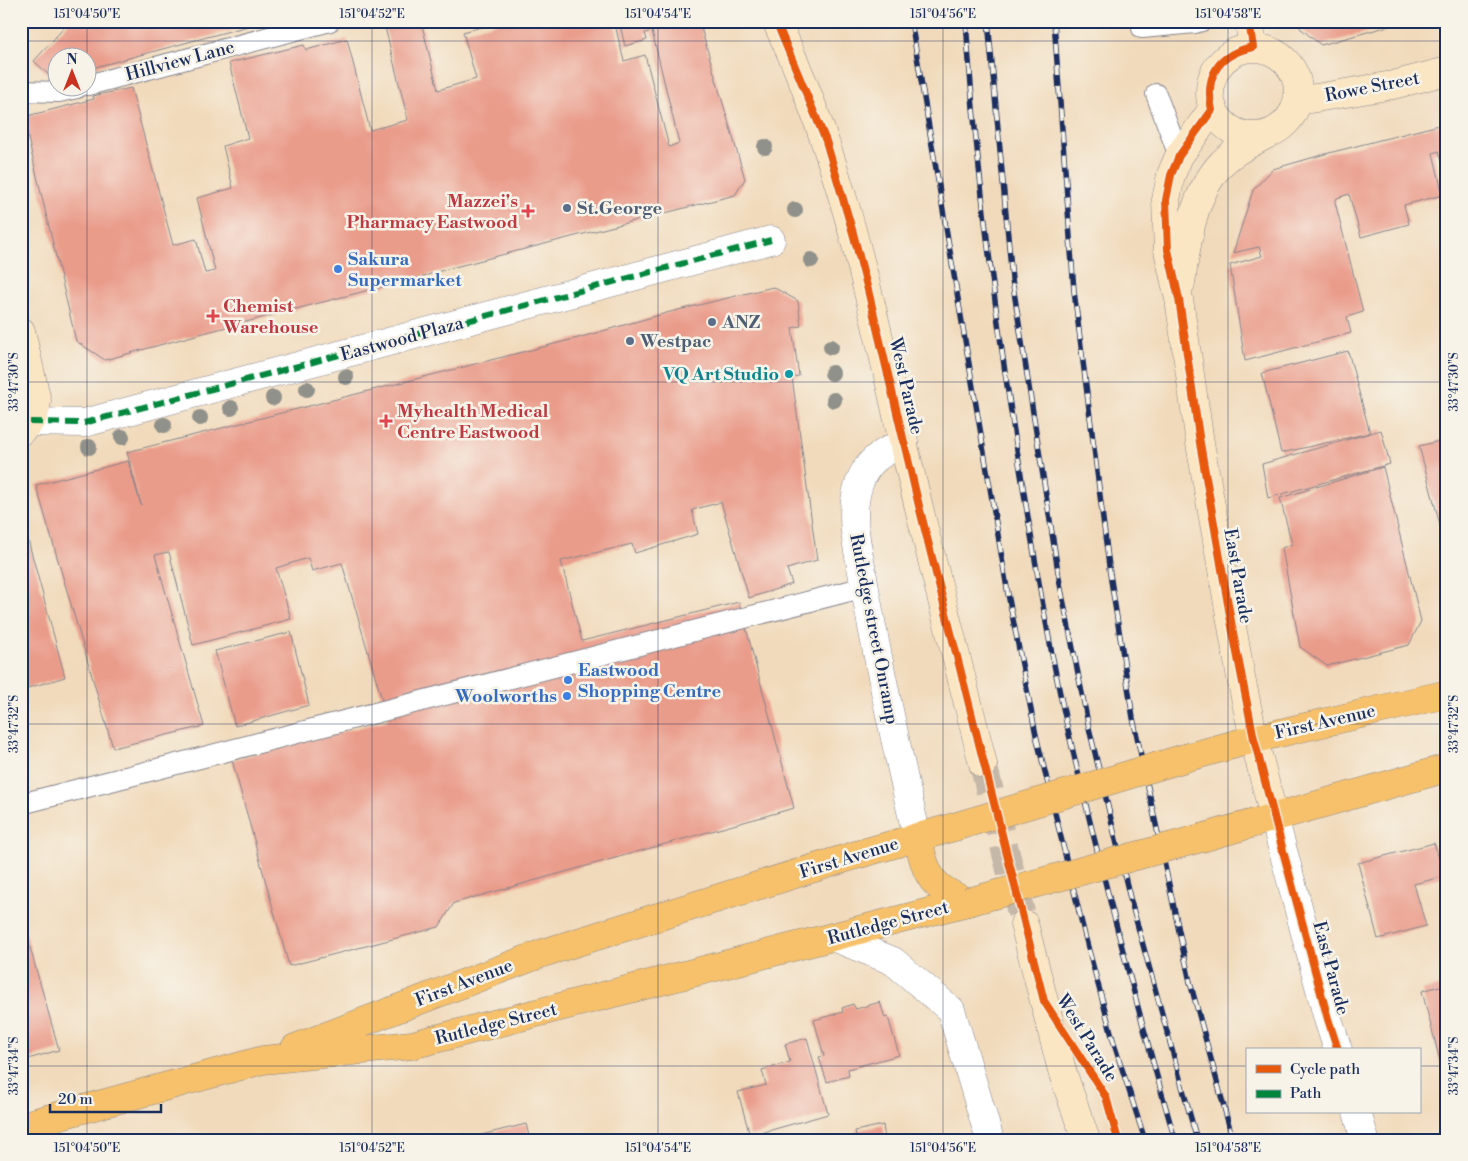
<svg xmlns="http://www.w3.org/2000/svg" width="1468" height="1161" viewBox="0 0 1468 1161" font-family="'Libre Bodoni',serif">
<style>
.building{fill:#ea9c8b}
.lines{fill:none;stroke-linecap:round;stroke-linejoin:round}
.secondary-tunnel{stroke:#c6b8a8;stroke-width:28;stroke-dasharray:28 14;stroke-linecap:butt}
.lane-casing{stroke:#86848c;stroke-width:22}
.street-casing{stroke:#86848c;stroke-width:29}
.secondary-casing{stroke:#86848c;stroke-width:29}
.primary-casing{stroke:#86848c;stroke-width:29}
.lane{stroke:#fff;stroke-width:20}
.street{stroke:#fff;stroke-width:28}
.secondary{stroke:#fbe6c4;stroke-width:28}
.primary{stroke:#f6c16b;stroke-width:28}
.rail-casing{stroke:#1b2f5e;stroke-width:5.5}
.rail{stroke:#f7f3e8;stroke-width:4;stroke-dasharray:11;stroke-linecap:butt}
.primary-bridge-casing{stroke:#86848c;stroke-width:29;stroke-linecap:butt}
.primary-bridge{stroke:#f6c16b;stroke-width:28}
.quiet{stroke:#00873e;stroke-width:6;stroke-dasharray:12 6;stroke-linecap:butt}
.cycleway-casing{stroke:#f7f3e8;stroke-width:11}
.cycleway{stroke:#e8590c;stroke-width:8}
.tree{fill:#90918a}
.ticks{fill:none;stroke:#1b2f5e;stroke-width:1;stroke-opacity:0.45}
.service-dot{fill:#5c6f8a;stroke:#f7f3e8;stroke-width:2}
.health-dot{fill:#e0444e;stroke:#f7f3e8;stroke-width:2}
.shop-dot{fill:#3f7fe0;stroke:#f7f3e8;stroke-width:2}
.culture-dot{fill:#0f9aa8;stroke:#f7f3e8;stroke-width:2}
.labels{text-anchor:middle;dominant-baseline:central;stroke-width:5;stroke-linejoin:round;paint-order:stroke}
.street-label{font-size:18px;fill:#1b2f5e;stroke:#f7f3e8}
.health-label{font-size:18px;font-weight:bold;fill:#be3a42;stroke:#f7f3e8;text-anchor:start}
.service-label{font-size:18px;font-weight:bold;fill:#4e5e75;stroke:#f7f3e8;text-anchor:start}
.shop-label{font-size:18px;font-weight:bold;fill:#366cbe;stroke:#f7f3e8;text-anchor:start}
.culture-label{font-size:18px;font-weight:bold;fill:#0d838f;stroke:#f7f3e8;text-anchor:end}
.neatline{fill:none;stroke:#1b2f5e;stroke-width:2}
.ticks-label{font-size:12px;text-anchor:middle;fill:#1b2f5e}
</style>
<rect width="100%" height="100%" fill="#f7f3e8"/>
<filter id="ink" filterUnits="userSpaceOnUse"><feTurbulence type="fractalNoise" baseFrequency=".02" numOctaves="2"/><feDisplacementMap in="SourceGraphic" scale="10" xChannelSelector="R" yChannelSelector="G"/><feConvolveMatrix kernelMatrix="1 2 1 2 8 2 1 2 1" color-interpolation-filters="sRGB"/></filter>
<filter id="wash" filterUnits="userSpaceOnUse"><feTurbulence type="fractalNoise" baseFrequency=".0096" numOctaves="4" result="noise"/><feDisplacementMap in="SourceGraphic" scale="20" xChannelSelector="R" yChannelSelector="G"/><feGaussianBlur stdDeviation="1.12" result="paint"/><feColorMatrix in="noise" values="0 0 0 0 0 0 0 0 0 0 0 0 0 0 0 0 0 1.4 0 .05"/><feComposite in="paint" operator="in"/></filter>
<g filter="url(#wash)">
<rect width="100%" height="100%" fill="#f1dabb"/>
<g id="blocks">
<g class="building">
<polygon points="70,21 263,21 263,22 88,69 88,58 58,58 58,77 52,78 34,61"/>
<polygon points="390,21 421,21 438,90 476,79 463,32 504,21 614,21 624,61 645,55 669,147 679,143 652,31 645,33 647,40 625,46 619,21 699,21 745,179 735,195 447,269 411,280 369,290 196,335 105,360 76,341 23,117 94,99 93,96 131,88 173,245 196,239 205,273 215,271 197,198 233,188 223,146 248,138 229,63 304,45 306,50 347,39 370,130 408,120 384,23"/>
<polygon points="1300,21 1403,21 1403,22 1321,45 1300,28"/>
<polygon points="1447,123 1447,178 1439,151 1433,153 1443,195 1404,205 1409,224 1361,237 1349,194 1337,198 1335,202 1363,312 1347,317 1351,333 1245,361 1230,265 1262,256 1259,247 1233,253 1253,190 1273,169 1325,154"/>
<polygon points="773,287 798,301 801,326 792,328 799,376 792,377 817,560 787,569 792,584 749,598 721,502 692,510 698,534 635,553 632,544 561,561 582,641 739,602 794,808 454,903 439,927 289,966 232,760 388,720 342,563 312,571 308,558 276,568 291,619 193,645 169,552 155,555 204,726 113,748 36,485 128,461 141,505 127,452 578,338 670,312"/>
<polygon points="1348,351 1370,433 1281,453 1262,373"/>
<polygon points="1381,430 1390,464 1268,498 1262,464"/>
<polygon points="1447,439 1447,547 1446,547 1419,446"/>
<polygon points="1383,467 1421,621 1409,645 1327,666 1300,647 1282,548 1292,544 1280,498"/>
<polygon points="24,525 65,677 21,690 21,526"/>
<polygon points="291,632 309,705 235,726 215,651"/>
<polygon points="1434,843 1445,876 1414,884 1426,926 1378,939 1358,863"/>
<polygon points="21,916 59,1050 21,1061"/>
<polygon points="1447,984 1447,1084 1446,1084 1422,991"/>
<polygon points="880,1002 885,1018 888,1017 899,1055 848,1069 849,1076 827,1082 819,1057 824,1056 814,1020 843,1012 842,1008 853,1004 856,1009"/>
<polygon points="807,1038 828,1114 750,1136 738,1092 766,1085 762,1070 790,1062 785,1044"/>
<polygon points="526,1124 530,1140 474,1140 473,1137"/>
<polygon points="883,1125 885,1140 857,1140 855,1131"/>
</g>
</g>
</g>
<g filter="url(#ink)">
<use href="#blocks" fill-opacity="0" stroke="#86848c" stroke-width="1"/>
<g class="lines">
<polyline class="secondary-tunnel" points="983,764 1024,924"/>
<defs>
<g id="lane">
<polyline points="1142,28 1195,23 1202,21"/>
<polyline points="88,85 330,21"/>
<polyline points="21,91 59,92 77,88"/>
<polyline points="1156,94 1179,156"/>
<polyline points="21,804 865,587"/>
</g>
<g id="street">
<polyline points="30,422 84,423 771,240"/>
<path d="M904,442c-22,11 -37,18 -45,42 -12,35 1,70 6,105 15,83 33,165 52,248"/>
<polyline points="1274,817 1328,1019 1338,1050"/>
<polyline points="833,937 893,961 951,1010 990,1140"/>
<polyline points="1357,1112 1365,1140"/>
</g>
<g id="secondary">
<path d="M776,21c63,130 93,272 125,412 26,111 55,221 82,331"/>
<polyline points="1249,21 1253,47"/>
<circle cx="1254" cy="92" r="44"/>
<polyline points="1298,101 1393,85 1447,71"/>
<polyline points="1212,110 1179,156 1171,175 1166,200 1168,250 1179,299 1200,443 1241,678 1254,739 1274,817"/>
<path d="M1181,283c6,-42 11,-88 41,-120 13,-13 31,-21 46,-29"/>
<path d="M21,331l16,70c-1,14 -6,21 -16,30"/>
<polyline points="1024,924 1063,1074 1086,1140"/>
</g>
<g id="primary">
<polyline points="1185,758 1254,739 1447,694"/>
<path d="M917,837c11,39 11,49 51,65"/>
<polyline points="1205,837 1447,768"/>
<polyline points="295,1048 543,953 856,855 954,827"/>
<polyline points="21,1126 263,1060 412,1045 968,902"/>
</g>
</defs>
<use href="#lane" class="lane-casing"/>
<use href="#street" class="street-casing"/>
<use href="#secondary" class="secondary-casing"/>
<use href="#primary" class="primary-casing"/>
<use href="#lane" class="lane"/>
<use href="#street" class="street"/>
<use href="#secondary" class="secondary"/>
<use href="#primary" class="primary"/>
<defs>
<g id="rail">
<polyline points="911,21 1008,594 1036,735 1085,936 1115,1047 1145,1140"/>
<path d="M966,21c11,158 32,316 58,472 13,79 26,159 44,237 32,137 68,274 107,410"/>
<polyline points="988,21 1012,279 1060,584 1089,728 1130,898 1197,1140"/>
<polyline points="1054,21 1074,291 1110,574 1133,718 1190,982 1233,1140"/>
</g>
</defs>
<use href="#rail" class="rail-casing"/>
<use href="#rail" class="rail"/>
<defs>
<g id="primary-bridge">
<polyline points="954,827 1185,758"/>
<polyline points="968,902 1205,837"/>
</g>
</defs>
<use href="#primary-bridge" class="primary-bridge-casing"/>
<use href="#primary-bridge" class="primary-bridge"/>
<polyline class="quiet" points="30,422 84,423 771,240"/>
<defs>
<g id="cycleway">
<polyline points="776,21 826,141 853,233 868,290 920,510 1044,1001 1106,1097 1118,1140"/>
<path d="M1249,21l4,26c-34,7 -49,28 -41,63l-33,46 -8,19 -5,25 2,50 11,49 21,144 32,184 22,112 29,112 45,168 10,31"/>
</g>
</defs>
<use href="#cycleway" class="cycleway-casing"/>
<use href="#cycleway" class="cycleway"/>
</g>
<g class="tree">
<circle cx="765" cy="147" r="8"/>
<circle cx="795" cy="210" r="8"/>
<circle cx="811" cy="260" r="8"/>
<circle cx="831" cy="347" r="8"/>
<circle cx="832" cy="373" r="8"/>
<circle cx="346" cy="377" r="8"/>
<circle cx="307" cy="389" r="8"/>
<circle cx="273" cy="398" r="8"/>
<circle cx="834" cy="400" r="8"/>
<circle cx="231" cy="408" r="8"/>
<circle cx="200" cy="418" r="8"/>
<circle cx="164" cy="425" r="8"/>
<circle cx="122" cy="437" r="8"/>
<circle cx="89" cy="447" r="8"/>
</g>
</g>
<path class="ticks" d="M87,21v37M372,21v1119M658,21v1119M943,21v1119M1228,21v1119M21,41h1426M87,88v1052M21,382h1426M21,724h1426M21,1066h1226M1419,1066h28"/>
<g class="service-dot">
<circle cx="567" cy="208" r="5"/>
<circle cx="712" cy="322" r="5"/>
<circle cx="630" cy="341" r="5"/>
</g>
<g class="health-dot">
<path d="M525.5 203.5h5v5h5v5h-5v5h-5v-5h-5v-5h5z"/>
<path d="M210.5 308.5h5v5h5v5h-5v5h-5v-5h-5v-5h5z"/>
<path d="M383.5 413.5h5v5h5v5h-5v5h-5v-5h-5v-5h5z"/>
</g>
<g class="shop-dot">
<circle cx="338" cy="269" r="5"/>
<circle cx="568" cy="680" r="5"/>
<circle cx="567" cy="696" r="5"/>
</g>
<circle class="culture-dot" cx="789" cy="374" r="5"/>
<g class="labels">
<g class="street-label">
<text transform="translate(180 61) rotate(-15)">Hillview Lane</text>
<text transform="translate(1372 87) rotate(-11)">Rowe Street</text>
<text transform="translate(402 339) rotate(-15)">Eastwood Plaza</text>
<text transform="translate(906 386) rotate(77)">West Parade</text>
<text transform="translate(1238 576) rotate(80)">East Parade</text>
<text transform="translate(874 629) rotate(79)">Rutledge street Onramp</text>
<text transform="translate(1325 722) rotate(-13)">First Avenue</text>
<text transform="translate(849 858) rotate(-17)">First Avenue</text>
<text transform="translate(888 923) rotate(-15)">Rutledge Street</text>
<text transform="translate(1331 968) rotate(75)">East Parade</text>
<text transform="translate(464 983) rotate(-21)">First Avenue</text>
<text transform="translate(496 1024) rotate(-14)">Rutledge Street</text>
<text transform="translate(1087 1038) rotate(58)">West Parade</text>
</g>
<g class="health-label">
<text x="518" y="201" text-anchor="end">Mazzei's<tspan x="518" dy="21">Pharmacy Eastwood</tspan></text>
<text x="223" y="306">Chemist<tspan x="223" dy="21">Warehouse</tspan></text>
<text x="397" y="411">Myhealth Medical<tspan x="397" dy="21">Centre Eastwood</tspan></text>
</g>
<g class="service-label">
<text x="577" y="208">St.George</text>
<text x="722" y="322">ANZ</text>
<text x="640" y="341">Westpac</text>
</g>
<g class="shop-label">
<text x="348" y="259">Sakura<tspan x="348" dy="21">Supermarket</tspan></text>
<text x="578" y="670">Eastwood<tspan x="578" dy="21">Shopping Centre</tspan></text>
<text x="557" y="696" text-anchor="end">Woolworths</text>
</g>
<g class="culture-label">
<text x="779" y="374">VQ Art Studio</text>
</g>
</g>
<rect width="1468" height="1161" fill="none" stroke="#f7f3e8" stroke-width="55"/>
<rect x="1246" y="1048" width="175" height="65" fill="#f7f3e8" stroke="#9fa5b1"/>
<rect x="1256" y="1065" width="25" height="8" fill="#e8590c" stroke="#9fa5b1"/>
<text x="1290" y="1074" font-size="15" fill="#1b2f5e">Cycle path</text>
<rect x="1256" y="1090" width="25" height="8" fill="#00873e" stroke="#9fa5b1"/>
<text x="1290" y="1098" font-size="15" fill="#1b2f5e">Path</text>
<g transform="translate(72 72)"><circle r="24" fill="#f7f3e8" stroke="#9fa5b1"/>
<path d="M0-4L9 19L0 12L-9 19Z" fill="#c8321e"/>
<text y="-8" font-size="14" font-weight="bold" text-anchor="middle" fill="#1b2f5e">N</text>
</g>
<path d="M50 1104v8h111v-8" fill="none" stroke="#1b2f5e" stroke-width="2.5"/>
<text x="58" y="1104" font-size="15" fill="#1b2f5e" stroke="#f7f3e8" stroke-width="4" paint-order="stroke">20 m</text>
<rect x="28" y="28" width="1412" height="1106" class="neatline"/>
<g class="ticks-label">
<text x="87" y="18">151°04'50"E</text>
<text x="372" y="18">151°04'52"E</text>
<text x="658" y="18">151°04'54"E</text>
<text x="943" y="18">151°04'56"E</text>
<text x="1228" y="18">151°04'58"E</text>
<text transform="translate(14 382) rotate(-90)" y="4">33°47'30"S</text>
<text transform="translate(1454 382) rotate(-90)" y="4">33°47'30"S</text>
<text transform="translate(14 724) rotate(-90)" y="4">33°47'32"S</text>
<text transform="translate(1454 724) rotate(-90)" y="4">33°47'32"S</text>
<text transform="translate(14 1066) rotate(-90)" y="4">33°47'34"S</text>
<text transform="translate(1454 1066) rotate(-90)" y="4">33°47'34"S</text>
<text x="87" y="1152">151°04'50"E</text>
<text x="372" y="1152">151°04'52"E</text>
<text x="658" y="1152">151°04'54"E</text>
<text x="943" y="1152">151°04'56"E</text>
<text x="1228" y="1152">151°04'58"E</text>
</g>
</svg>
